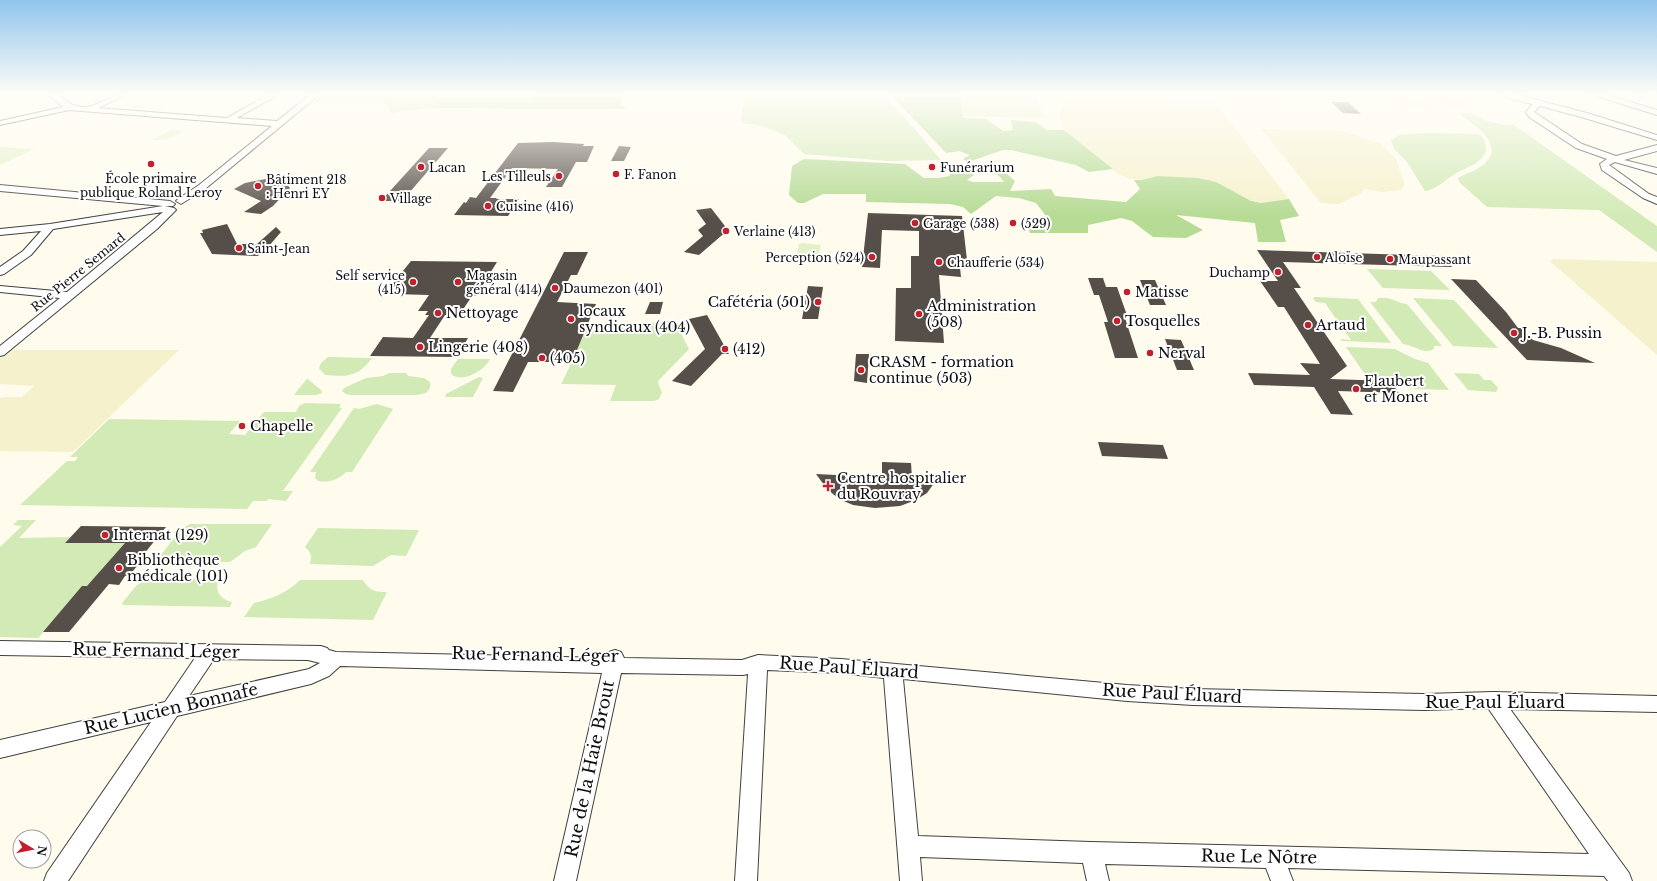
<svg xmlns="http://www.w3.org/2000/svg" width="1657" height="881" viewBox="0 0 1657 881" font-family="'Libre Baskerville',serif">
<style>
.farmland{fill:#f5f1cc}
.green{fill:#d2eab5}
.forest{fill:#b5db94}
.pitch{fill:#e3f1c8}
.building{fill:#564e49}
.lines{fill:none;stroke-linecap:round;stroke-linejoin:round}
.minor-casing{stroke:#404040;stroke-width:2}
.minor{fill:#fff;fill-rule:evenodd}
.poi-dot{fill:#c0212c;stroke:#fff;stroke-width:1.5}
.labels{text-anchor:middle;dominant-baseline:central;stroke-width:4;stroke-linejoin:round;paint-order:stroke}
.far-poi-label{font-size:12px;fill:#0d0d0d;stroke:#fff;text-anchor:start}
.far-street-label{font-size:12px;fill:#0d0d0d;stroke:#fff}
.poi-label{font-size:14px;fill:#0d0d0d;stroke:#fff;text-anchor:start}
.near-street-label{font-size:17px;fill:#0d0d0d;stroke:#fff}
</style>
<rect width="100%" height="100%" fill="#fffbed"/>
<g class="farmland">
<polygon points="1237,94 1275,94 1278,100 1236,99"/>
<polygon points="1387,94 1408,94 1432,106 1407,106"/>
<polygon points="1423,94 1458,94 1464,102 1461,107 1451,106"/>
<polygon points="1085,96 1213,100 1289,199 1261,203 1251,201 1198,178 1158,176 1142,180 1127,178 1117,173 1064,130 1059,114 1062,106 1067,100"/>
<polygon points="1261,129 1343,131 1381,144 1396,159 1405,186 1400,190 1382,192 1364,189 1361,193 1339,204 1321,203"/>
<polygon points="1554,259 1657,262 1657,355 1550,261"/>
<polygon points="10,350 179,350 73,452 0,451 0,398 6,397 22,397 34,386 0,384 0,358"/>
</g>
<g class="green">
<path d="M323,94h117l-3,2c33,1 65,-2 97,-2l-2,6 -5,2h-91l-7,6 -38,5 -5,-10h-74z"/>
<polygon points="743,94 882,94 906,119 941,160 888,161 804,154 785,135 762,126 743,123 741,119 745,97"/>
<path d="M1459,113h13l12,7 20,5h10l143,101v26l-58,-42 -112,-3 -28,-25 -1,-4c8,-5 18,-7 25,-13 25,-20 -10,-40 -24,-52z"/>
<path d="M1429,133l48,1c5,2 7,4 8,9 7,17 -20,25 -30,31 -11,6 -17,15 -30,17l-18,-29 -13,-13 -3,-9 9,-5z"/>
<polygon points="1367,269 1431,271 1450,290 1383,288"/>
<polygon points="1315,297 1358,299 1391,343 1342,341 1340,339 1351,340 1325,303 1316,302 1313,298"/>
<path d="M1378,298c12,-2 19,5 29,6l35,42h-8v3c-10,6 -20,-4 -31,-5l-33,-42h6z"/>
<polygon points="1413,298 1454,300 1498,348 1453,346"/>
<polygon points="676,320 676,324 689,349 658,381 659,386 662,392 659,399 654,401 610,401 616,385 561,384 576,354 568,354 576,335 584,335 587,327 600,324 649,323"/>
<polygon points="1346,347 1395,349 1415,359 1428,363 1449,390 1415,389 1396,381 1369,380"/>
<path d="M328,357l44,1c-14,19 -25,19 -47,17l-6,-7 2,-5z"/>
<path d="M458,359h32c-5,11 -28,25 -39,15v-5z"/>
<polygon points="389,373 406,373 408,376 424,378 430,382 430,388 426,393 417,395 350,395 346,394 342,391 344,388 366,378 383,376"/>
<polygon points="1454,373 1479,374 1484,380 1491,380 1498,388 1496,392 1468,390"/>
<polygon points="479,377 483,378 473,397 445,397 446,394"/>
<polygon points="308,379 322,391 322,393 316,395 294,395 306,380"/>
<polygon points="305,403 341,404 339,408 342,408 283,491 293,491 286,501 268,499 267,501 253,501 247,509 20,505 67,461 75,461 78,457 70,457 109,419 240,421 229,434 245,435 264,412 296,412 299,406"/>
<path d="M377,404l16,5 -41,63h-6c-8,8 -17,11 -28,9l-3,-3 1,-6h-6l44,-64 5,1z"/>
<polygon points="18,520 36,520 19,538 70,537 66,542 130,543 144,534 160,534 145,553 122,553 97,576 38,638 0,637 0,547 22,526 13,525"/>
<polygon points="190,524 272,524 256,547 245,551 230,562 165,561 161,555 181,529"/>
<path d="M318,528l101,2 -13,26 -15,-1 -18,11 -63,-2c2,-8 2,-11 -5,-17z"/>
<path d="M151,578l68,1c-5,12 1,20 13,23l-2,5 -107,-2 -1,-2 15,-18z"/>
<path d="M300,580h63c7,11 12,12 24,12l-14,28 -129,-3 10,-14c17,-4 33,-10 46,-23z"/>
</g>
<g class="forest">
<polygon points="534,94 622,94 620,104 626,109 429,108 436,102 527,102 532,100"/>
<polygon points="890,94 961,94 962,116 965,118 986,119 1003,131 1013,130 1011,120 1036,122 1047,130 1064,130 1113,169 1089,172 1076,165 1011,150 1003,150 968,162 963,159 970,155 959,151 946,153"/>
<polygon points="804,159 905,164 924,178 938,178 950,176 945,165 953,164 974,175 967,180 973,182 1004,182 988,163 994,162 1015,181 1010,191 1051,189 1055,196 1126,202 1140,189 1134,180 1142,180 1158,176 1198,178 1216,182 1251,201 1261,203 1289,199 1299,216 1280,220 1286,242 1258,242 1255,223 1176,215 1203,230 1186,238 1153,237 1132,221 1121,218 1088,225 1088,233 1030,233 1027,222 1046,216 1036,203 1019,198 996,196 971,214 963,207 950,204 866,202 866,194 823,194 804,203 798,203 789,195 792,166"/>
</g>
<g class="pitch">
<polygon points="961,94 1036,94 1043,118 962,116"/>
<polygon points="172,130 184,131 165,140 151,140"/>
<polygon points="0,147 34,149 0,165"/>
<polygon points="802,243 821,245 817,261 796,260 799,244"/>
</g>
<g class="building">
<polygon points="1331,102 1348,102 1361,114 1343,113"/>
<polygon points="553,142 584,144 583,146 594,146 587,162 576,162 562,187 546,187 558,169 512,168 490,198 497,198 496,199 519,199 508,216 454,215 464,202 466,203 470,197 476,198 518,143"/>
<polygon points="619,146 631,147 624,161 611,161"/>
<polygon points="429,148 448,148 402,201 381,201"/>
<polygon points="281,176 279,188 286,183 290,188 273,206 261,214 244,212 261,201 234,189 245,183"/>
<polygon points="711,208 728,230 699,255 684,252 703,236 698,230 706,224 696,210"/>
<polygon points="868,213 962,216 968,269 960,268 961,277 939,275 944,343 895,341 896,288 911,288 911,256 919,256 919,231 882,230 880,268 862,267"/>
<polygon points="227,224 237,244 257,244 276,227 281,232 262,254 257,256 212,254 200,233 203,233 202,230"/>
<polygon points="1257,250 1442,256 1452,267 1283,262 1301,288 1294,288 1347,366 1330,379 1390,381 1399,393 1338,391 1353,415 1331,414 1314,387 1254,385 1248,373 1310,375 1300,363 1320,364 1284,307 1278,307 1260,281 1278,281"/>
<polygon points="564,252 588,252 577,275 571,275 557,302 596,304 572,362 528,362 513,392 493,391"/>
<polygon points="411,261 497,262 476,296 472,296 462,311 451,311 449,316 445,315 430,338 468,338 457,357 370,356 383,337 413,338 429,315 425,315 428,311 418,311 429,295 393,294 398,287 390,287"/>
<polygon points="1088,278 1103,278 1106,287 1117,287 1128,318 1125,318 1138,358 1115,358 1104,322 1108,322 1099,295 1094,295"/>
<polygon points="1451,279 1476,280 1506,312 1518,328 1521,328 1533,340 1561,348 1595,363 1527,360"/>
<polygon points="1140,280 1155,280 1166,305 1150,305"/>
<polygon points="808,286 823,287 818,319 802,319"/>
<polygon points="650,302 663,302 660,314 645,314"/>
<polygon points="707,315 729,354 722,354 691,386 672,381 705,349 689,319"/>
<polygon points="1165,339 1181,340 1194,370 1177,370"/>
<polygon points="856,354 869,354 867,383 854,381"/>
<polygon points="1098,442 1163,445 1168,459 1102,456"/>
<polygon points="882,462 911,463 912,478 937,479 927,493 916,500 900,506 875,508 853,505 839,499 827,489 816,474 856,476 856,482 882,483"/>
<polygon points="81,526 166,527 138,561 141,561 129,576 125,576 119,585 109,584 69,632 43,632 82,586 87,586 125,543 65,543"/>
</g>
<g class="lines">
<defs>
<g id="minor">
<path d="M48,94c17,0 18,14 38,13 13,-1 23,-13 42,-13l-30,14 129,10 42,-24h10l-42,24 40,3 34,-27h9l-115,95 -24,15 -5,-3 2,-2 21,-14 73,-59 -203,-16 -69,15v-4l63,-14z"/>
<polygon points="1502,94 1514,94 1587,113 1657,135 1657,140 1581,117 1540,106 1534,112 1582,144 1616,156 1657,145 1657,151 1624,160 1657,168 1657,174 1615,162 1609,165 1649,194 1657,197 1657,204 1643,198 1602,170 1600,164 1607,159 1576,148 1529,117 1526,112 1533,104 1514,100"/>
<polygon points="1590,94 1603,94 1657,110 1657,115"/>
<polygon points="1636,94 1644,94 1645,95 1641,97"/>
<polygon points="0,185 170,201 175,204 173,206 165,206 174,208 176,210 157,229 4,355 0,356 0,346 60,298 0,292 0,286 67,292 163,212 53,229 31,255 4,274 0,275 0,267 23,251 41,231 0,235 0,229 50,224 163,206 0,191"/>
<path d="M0,641l321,5 6,2 2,2 7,2 270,6 3,-6 6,-2 6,2 3,6 118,2 16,-5 83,4 286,26 66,4 231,5 69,-2 164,4v16l-147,-3 119,164 3,8h-24l-4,-5 -316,-8 5,13h-22l-5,-13 -161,-4 4,17h-22l-4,-18 -163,-6 2,24h-22l-16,-203 -43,-5 -74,-3 -10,211h-22l13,-207 -5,1 -122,-2 -45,208h-22l48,-208 -262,-7 -11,10 -18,8 -134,32 -109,165h-24l3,-8 104,-151 -151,36v-18l165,-38 30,-44 -195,-3zM214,659l94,1 12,3 -11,6 -120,27zM903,679l224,22 66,4 231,5 64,-2 101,146 -498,-12 -173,-6z"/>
</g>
</defs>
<use href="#minor" class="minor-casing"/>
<use href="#minor" class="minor"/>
</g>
<linearGradient id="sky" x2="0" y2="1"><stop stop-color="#91c5ee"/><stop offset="0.43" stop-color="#fffdf7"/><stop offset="1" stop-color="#fffdf7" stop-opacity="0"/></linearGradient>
<rect width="1657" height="218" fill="url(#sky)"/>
<g class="poi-dot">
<circle cx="151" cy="164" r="4"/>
<circle cx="421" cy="167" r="4"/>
<circle cx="932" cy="167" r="4"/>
<circle cx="616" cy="174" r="4"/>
<circle cx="559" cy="176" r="4"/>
<circle cx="258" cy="186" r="4"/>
<circle cx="382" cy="198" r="4"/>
<circle cx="488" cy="206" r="4"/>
<circle cx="915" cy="223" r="4"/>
<circle cx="1013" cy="223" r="4"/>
<circle cx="726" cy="231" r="4"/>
<circle cx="239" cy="248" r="4"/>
<circle cx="872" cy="257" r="4"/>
<circle cx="1317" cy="257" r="4"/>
<circle cx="1390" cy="259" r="4"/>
<circle cx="939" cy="262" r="4"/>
<circle cx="1278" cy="272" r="4"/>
<circle cx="413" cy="282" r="4"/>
<circle cx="458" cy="282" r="4"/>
<circle cx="555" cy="288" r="4"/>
<circle cx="1127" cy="292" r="4"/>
<circle cx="818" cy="302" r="4"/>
<circle cx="438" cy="313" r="4"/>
<circle cx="919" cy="314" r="4"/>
<circle cx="571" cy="319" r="4"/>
<circle cx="1117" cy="321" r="4"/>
<circle cx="1308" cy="325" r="4"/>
<circle cx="1514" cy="333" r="4"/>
<circle cx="420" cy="347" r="4"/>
<circle cx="725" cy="349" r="4"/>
<circle cx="1150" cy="353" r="4"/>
<circle cx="542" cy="358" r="4"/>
<circle cx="861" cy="370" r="4"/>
<circle cx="1356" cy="389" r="4"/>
<circle cx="242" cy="426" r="4"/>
<path d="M826 480h4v4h4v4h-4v4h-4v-4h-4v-4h4z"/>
<circle cx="105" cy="535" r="4"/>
<circle cx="119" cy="568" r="4"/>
</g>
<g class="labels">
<g class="far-poi-label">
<text x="429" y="167">Lacan</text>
<text x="940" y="167">Funérarium</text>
<text x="624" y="174">F. Fanon</text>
<text x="551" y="176" text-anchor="end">Les Tilleuls</text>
<text x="151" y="178" text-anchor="middle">École primaire<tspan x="151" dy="14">publique Roland Leroy</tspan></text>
<text x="266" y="179">Bâtiment 218<tspan x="266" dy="14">: Henri EY</tspan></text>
<text x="390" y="198">Village</text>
<text x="496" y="206">Cuisine (416)</text>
<text x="923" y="223">Garage (538)</text>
<text x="1021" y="223">(529)</text>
<text x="734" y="231">Verlaine (413)</text>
<text x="247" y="248">Saint-Jean</text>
<text x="864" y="257" text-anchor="end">Perception (524)</text>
<text x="1325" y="257">Aloïse</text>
<text x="1398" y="259">Maupassant</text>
<text x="947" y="262">Chaufferie (534)</text>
<text x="1270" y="272" text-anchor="end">Duchamp</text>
<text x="405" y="275" text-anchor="end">Self service<tspan x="405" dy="14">(415)</tspan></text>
<text x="466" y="275">Magasin<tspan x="466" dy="14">général (414)</tspan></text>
<text x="563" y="288">Daumezon (401)</text>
</g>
<g class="far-street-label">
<text transform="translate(78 272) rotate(-39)">Rue Pierre Semard</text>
</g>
<g class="poi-label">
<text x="1135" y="292">Matisse</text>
<text x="810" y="302" text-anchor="end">Cafétéria (501)</text>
<text x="927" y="306">Administration<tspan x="927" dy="16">(508)</tspan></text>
<text x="579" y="311">locaux<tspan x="579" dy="16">syndicaux (404)</tspan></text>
<text x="446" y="313">Nettoyage</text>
<text x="1125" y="321">Tosquelles</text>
<text x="1316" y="325">Artaud</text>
<text x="1522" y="333">J.-B. Pussin</text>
<text x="428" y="347">Lingerie (408)</text>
<text x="733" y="349">(412)</text>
<text x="1158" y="353">Nerval</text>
<text x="550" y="358">(405)</text>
<text x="869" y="362">CRASM - formation<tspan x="869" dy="16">continue (503)</tspan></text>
<text x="1364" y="381">Flaubert<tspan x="1364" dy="16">et Monet</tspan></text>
<text x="250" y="426">Chapelle</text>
<text x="837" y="478">Centre hospitalier<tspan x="837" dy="16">du Rouvray</tspan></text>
<text x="113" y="535">Internat (129)</text>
<text x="127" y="560">Bibliothèque<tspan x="127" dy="16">médicale (101)</tspan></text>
</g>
<g class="near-street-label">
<text transform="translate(156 651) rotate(1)">Rue Fernand Léger</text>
<text transform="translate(535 655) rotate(1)">Rue Fernand Léger</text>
<text transform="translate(849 668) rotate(4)">Rue Paul Éluard</text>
<text transform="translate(1172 694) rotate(3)">Rue Paul Éluard</text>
<text x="1495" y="702">Rue Paul Éluard</text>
<text transform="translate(171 709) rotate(-13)">Rue Lucien Bonnafe</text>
<text transform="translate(590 769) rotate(-78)">Rue de la Haie Brout</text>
<text transform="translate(1259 857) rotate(1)">Rue Le Nôtre</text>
</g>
</g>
<g transform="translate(32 849) rotate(100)"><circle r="19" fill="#ffffff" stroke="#9e9e9e"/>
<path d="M0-3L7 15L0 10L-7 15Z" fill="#c0212c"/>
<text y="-6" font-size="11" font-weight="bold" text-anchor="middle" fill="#0d0d0d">N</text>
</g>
</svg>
